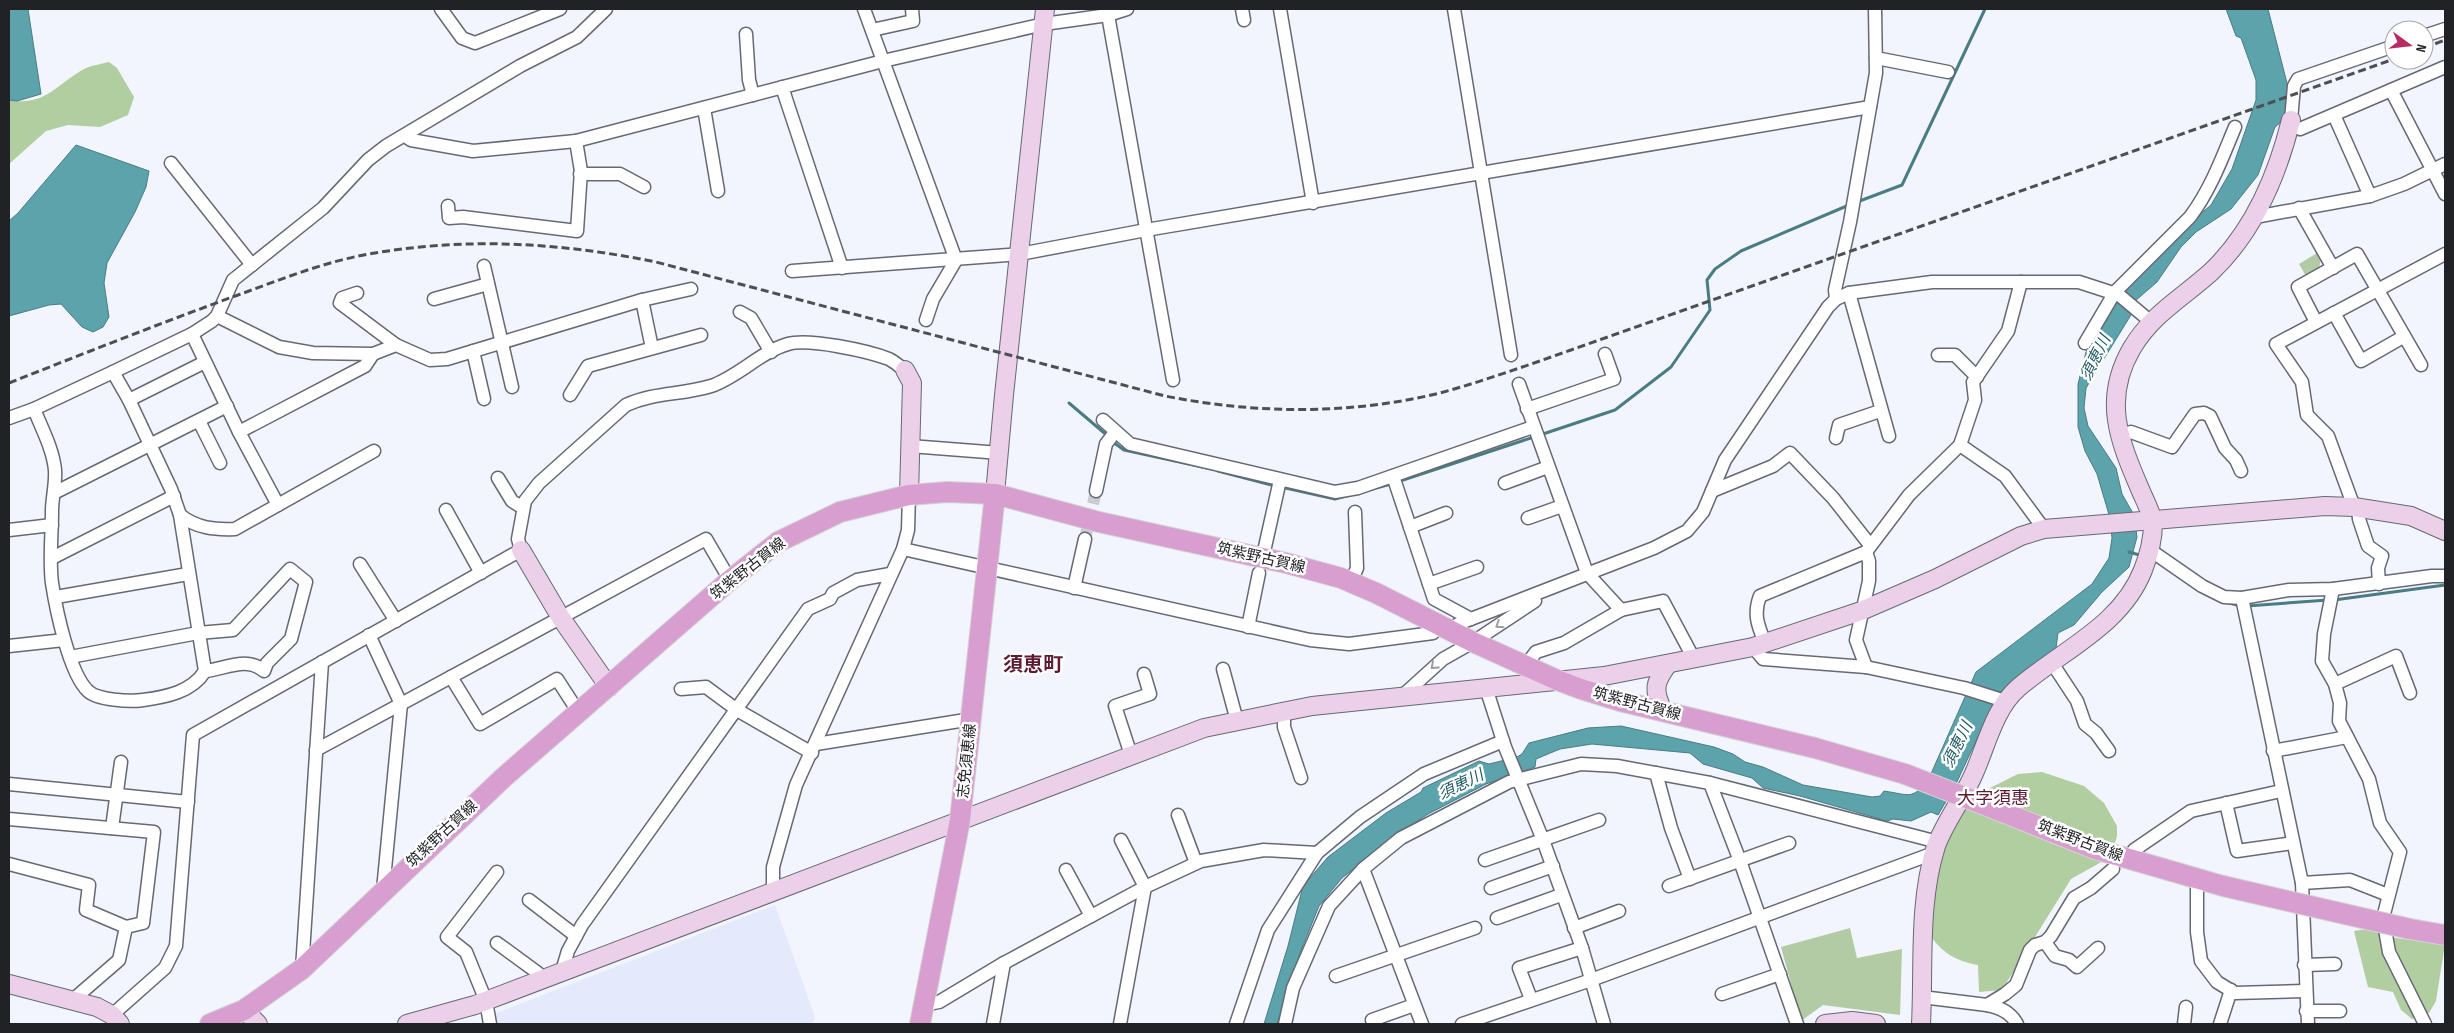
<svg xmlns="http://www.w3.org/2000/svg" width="2454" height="1033" viewBox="0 0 2454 1033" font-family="'Sofia Sans Condensed','Noto Sans JP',sans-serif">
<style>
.built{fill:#e4eafc}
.green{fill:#b2cba4}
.forest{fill:#b0ce9f}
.water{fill:#5ca3ac;stroke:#4a7c84}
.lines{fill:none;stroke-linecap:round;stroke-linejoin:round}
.stream{stroke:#4a7c84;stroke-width:3}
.street-tunnel{stroke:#c8cbd3;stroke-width:12;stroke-dasharray:12 6;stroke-linecap:butt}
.street-casing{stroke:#666973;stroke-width:15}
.secondary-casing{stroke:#666973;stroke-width:20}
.primary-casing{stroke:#d3d3d4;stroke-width:22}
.street{stroke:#fff;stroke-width:12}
.secondary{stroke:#eccfe8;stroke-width:18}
.primary{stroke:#d89ed0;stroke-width:20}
.rail{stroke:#4d4f54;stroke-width:3;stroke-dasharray:8 4;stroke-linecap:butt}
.primary-bridge-casing{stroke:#d3d3d4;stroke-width:22;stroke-linecap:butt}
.primary-bridge{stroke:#d89ed0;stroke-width:20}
.oneway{stroke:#9b9c9d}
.labels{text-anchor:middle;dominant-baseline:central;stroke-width:5;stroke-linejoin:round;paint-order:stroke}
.street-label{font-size:15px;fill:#212226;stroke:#fff}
.water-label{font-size:16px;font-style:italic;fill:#1d5a61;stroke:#fff}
.quarter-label{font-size:18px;fill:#5d1a32;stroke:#fff}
.district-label{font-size:20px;font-weight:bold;fill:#5d1a32;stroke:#fff}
</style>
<rect width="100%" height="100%" fill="#f2f5fe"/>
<polygon class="built" points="775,905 815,1017 812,1024 495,1024 491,1015"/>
<g class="green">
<polygon points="2317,253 2321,260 2319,268 2306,276 2299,264"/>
<polygon points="1850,928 1857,958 1902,949 1900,1015 1823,1005 1801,1021 1781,947"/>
</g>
<g class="forest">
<path d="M109,62l8,6 17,29 -6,18 -28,12 -32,-2 -22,6 -37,33v-64c37,7 48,-17 77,-32 7,-3 16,-4 23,-6z"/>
<path d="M2042,772l42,14 20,17 13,23v10l-4,13 -8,11 -34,19 -69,111 -23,2 -1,-27c-22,-4 -36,-12 -49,-31l8,-69 29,-65 52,-26z"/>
<polygon points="2366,929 2396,938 2445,944 2436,1001 2429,1013 2412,1019 2401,1010 2393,992 2368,987 2354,931"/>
</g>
<g class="water">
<polygon points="9,9 28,9 41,94 17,101 9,100"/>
<path d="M2226,9h42l21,82 -3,27 -11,9 -17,48 -27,34 -35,23 -15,15 -24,35 -22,19 -1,9 -48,78 -2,20 4,18 28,42 6,26 12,21 3,22 -8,30 -27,25 -28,33 -16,8 -2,15 -58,46 -43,92 -17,29 -7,-3 -20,9 -18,-2 -6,2 -87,-25 -37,-8 -11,-10 -49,-14 -13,-11 -98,-9 -32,5 -24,10 -1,8 -49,17 -58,30 -30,20 -56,44 -23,28 -19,47 -23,71h-13l24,-78 15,-60 25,-29 58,-44 35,-21 2,-4 56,-27 10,3 28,-7 5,-3 7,-11 59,-15 33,-2 93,21 19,7 12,8 18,5 40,18 69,12 8,-1 4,-5c27,4 29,10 46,-15l46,-104 116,-88 17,-26 3,-20 -2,-20 -13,-44 -12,-23 -7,-24v-43l8,-32 14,-30 24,-31 68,-70 19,-16 21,-36 24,-69v-20l-15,-42 -5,-2z"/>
<polygon points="76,145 149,171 146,187 135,212 107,263 104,283 109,317 103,327 93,332 82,327 61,304 49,305 9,316 9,221 18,213"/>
</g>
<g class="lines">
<g class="stream">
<polyline points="1857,202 1902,185 1985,9"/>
<polyline points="1069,403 1109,437"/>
<polyline points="1540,435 1615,410 1671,367 1710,310 1707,280 1715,269 1741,251 1849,205"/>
<polyline points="1113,442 1124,450 1212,469"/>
<polyline points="1218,471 1275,486"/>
<polyline points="1397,482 1534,437"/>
<polyline points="1281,487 1335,499 1391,484"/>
<polyline points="2129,552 2143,556"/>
<polyline points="2334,600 2445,585"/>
<polyline points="2225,602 2241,606"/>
<polyline points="2247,606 2328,600"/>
</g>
<polyline class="street-tunnel" points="1085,539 1096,491"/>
<defs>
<g id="street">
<polyline points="441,9 462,38 475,43 560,9"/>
<polyline points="864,9 956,260 933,299 926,320"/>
<polyline points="1242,9 1244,20"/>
<polyline points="1280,9 1313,203"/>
<polyline points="1454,9 1511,355"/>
<polyline points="1108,15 1173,380"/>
<polyline points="872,30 913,21 912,9"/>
<polyline points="746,34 749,80 753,95"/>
<polyline points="2424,36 2445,29"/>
<polyline points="1876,58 1948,72"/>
<polyline points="782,87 842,268"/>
<polyline points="2391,90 2445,194"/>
<polyline points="704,108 718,191"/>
<polyline points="2334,115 2370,196"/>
<polyline points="2291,120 2294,86 2298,79 2394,46"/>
<polyline points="2300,129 2445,67"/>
<polyline points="405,136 411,140 473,151 576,141 883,61 1044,24 1108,15 1127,9"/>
<polyline points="171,163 252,265"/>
<polyline points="580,174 620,174 644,187"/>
<polyline points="448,206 449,218 463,217 577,231 581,171 576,141"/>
<polyline points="2299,208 2333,268"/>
<polyline points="2255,217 2370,196 2404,184 2445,164"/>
<polyline points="484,266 512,387"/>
<polyline points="792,271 1020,254 1146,230 1870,107"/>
<polyline points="357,293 342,298 340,303 396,345"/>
<polyline points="1849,293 1889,436"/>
<polyline points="434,299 488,284"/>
<polyline points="1836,299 1835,290 1850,222 1876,73 1875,9"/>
<polyline points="642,300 652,348"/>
<polyline points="740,312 751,318 771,352"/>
<polyline points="2334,313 2361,361 2403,337"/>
<polyline points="217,316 279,347 313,353 373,354 396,345 430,360 447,359 642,300 691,289"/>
<polyline points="2316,322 2298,287 2357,254 2421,365"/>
<polyline points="192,334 239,432 278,505"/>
<path d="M2085,343l30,-51 75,-75c21,-28 32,-59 45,-90"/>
<polyline points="473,351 484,399"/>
<polyline points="1938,355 1955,355 1977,377"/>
<polyline points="1519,384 1587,573 1621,610 1564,643 1536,652 1525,666"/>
<polyline points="570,395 588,366 701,335"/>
<polyline points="129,400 205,362"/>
<path d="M34,409c8,20 19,40 21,61 1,14 -3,28 -3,41 0,23 -3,50 0,72 4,26 17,90 36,108 9,9 42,11 55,9 23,-3 49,-8 62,-29l-25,-156 -9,-26 -42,-89 -16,-28"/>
<polyline points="1527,409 1614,379 1605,354"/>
<polyline points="9,418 34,409 113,372 192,334 212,321 217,316 233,280 323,208 368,160 386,146 520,66 577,37 606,9"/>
<polyline points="1103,420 1130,444 1335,492 1358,488 1533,427"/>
<polyline points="199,421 220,463"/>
<polyline points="239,432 365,366 373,354"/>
<polyline points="2120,436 2131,432 2172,447 2195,414 2204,413 2210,416 2225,448 2236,460 2241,471"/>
<polyline points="1836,438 1839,425 1880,411"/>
<polyline points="1960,445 2005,476 2044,529"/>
<polyline points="910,446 1000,453"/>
<polyline points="1393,476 1434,599 1471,619"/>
<polyline points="498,478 512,501 523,508"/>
<polyline points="1505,483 1548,467"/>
<polyline points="1096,491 1106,444 1115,432"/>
<polyline points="1712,491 1773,466 1790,453 1833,498 1870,545"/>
<polyline points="54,493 227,406"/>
<polyline points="2354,507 2328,436 2307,415 2302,382 2276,344 2445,254"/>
<polyline points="2358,508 2359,519 2368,546 2382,556 2378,568 2379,584"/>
<polyline points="446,510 481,573"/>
<path d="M180,515c16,13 35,15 55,14l139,-78"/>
<polyline points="1528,518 1562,506"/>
<polyline points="1410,527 1446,513"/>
<polyline points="9,530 52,525"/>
<polyline points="1265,547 1280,480"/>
<polyline points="903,549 1310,640 1349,644 1433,633"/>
<polyline points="2150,550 2202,586 2224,597 2242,598 2289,590 2333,589 2432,576 2445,576"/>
<polyline points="1866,552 1869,561 1869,581 1856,640 1866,667"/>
<polyline points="52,558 174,496"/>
<polyline points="360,564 396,621"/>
<polyline points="1351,582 1357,568 1355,512"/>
<polyline points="1429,584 1477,567"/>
<polyline points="1074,588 1085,539"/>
<polyline points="2333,589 2324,634 2322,661 2335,684 2340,703 2339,721 2369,779 2380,823 2400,852 2383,918 2389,952 2425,1024"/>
<polyline points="56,597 188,574"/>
<polyline points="2242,598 2302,883 2308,1024"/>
<polyline points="1621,610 1663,601 1694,659"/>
<polyline points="1458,624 1654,548 1687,531 1703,512 1725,460 1828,307 1836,299 1849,293 1932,282 2079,282 2119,295 2150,321"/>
<polyline points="1248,627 1259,573"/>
<polyline points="369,635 401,704 383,890"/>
<path d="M1765,643c-7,-17 -12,-29 -5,-47l106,-44 43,-57 51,-50 15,-45 -2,-18 35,-51 13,-49"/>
<polyline points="9,646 64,640"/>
<polyline points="1753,647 1763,659 1866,667 1964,688 2005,701"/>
<path d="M70,657l128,-24 35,-3 57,-61 16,13 -15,57 -24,24 -3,8c-17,-15 -39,-2 -59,0"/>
<polyline points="2052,663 2077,701 2085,724 2096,733 2109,751"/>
<polyline points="1223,669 1237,721"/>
<polyline points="451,677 480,724 557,679 579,713"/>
<polyline points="2335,684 2396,656 2410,693"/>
<polyline points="1486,688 1505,747 1543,840 1582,948 1604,1024"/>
<polyline points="681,689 706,687 737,710 812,753"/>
<polyline points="1400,698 1443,659 1473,642 1535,601"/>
<polyline points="1284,711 1284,727 1301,778"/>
<polyline points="816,744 972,719"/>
<polyline points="316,750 706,539 730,580"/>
<polyline points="2273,751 2347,737"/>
<polyline points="1131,755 1115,706 1150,694 1144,674"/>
<polyline points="1656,773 1671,828 1690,879"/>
<polyline points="1710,783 1740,861 1797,1024"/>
<polyline points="9,784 188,802"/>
<polyline points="2226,803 2237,851 2293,843"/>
<polyline points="1178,815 1196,863"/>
<polyline points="9,819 154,832 143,923 126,927 119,960 75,998"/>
<polyline points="112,828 121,762"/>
<polyline points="2134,850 2191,811 2281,791"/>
<polyline points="1485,860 1599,820"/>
<polyline points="9,864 89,885 86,910 126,927"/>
<polyline points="1363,869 1422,1024"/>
<polyline points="1066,870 1091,916"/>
<polyline points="2197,879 2197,932 2201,961 2217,982 2235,993 2305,991"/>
<polyline points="2302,883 2350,880 2388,895"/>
<polyline points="1669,886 1789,843"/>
<polyline points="1491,888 1553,866"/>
<polyline points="773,890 773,867 796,785 903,549 908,530 909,495"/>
<polyline points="529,900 576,936"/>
<polyline points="1497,918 1561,895"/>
<polyline points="1574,928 1619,911"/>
<polyline points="2045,942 2055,956 2069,960 2077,967 2098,948"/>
<polyline points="497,943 538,973 541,980"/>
<polyline points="2304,965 2335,964"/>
<polyline points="302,969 322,662"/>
<polyline points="562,971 568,951 582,925 808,609 830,599 833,593 857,580 890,574"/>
<polyline points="1336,976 1475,928"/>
<polyline points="1722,994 1780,974"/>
<polyline points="1922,997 1987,1005 2005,994 2016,985 2030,950 2035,945 2045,942 2051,936 2074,898 2091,888 2113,869"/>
<polyline points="1531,999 1519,968 1582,948"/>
<polyline points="923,1005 939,1002 1004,963 1145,887 1201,861 1264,850 1317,853"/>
<path d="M1987,1005c12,2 24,8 30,19"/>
<polyline points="2306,1011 2340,1011"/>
<path d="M112,1015l53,-47 11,-22 17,-211 328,-185 -3,-11 7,-38 14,-18 87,-78c28,-13 56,-10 85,-19 27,-9 49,-34 77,-42 21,-6 80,7 101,15 6,3 11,8 16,11"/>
<polyline points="1372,1020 1414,1005"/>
<polyline points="490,1024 486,1001 466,952 447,937 497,872"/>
<polyline points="993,1024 1004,963"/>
<polyline points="1120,1024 1145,887 1121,840"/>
<polyline points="1236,1024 1268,930 1317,853 1360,817 1424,774 1503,741"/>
<polyline points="1285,1024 1293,988 1329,906 1363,869 1401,838 1509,782 1581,764 1617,766 1710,783 1938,842"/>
<polyline points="1462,1024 1591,980 1934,853"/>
<polyline points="2184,1024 2186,1007"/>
<polyline points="2220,1024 2231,990"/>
</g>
<g id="secondary">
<polyline points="905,370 912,383 909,495"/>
<polyline points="995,494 1004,395 1045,9"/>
<polyline points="521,550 561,618 609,687"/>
<path d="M1663,711c-10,-21 -9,-28 5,-47"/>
<polyline points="9,984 97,1007 112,1015 120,1024"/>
<polyline points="244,1010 258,1024"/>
<polyline points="407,1024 475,1005 1204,728 1312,706 1604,676 1753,647 1861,611 1935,579 2021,536 2044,529 2325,506 2354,507 2411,516 2445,531"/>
<polyline points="1825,1024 1852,1021 1876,1024"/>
<path d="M1921,1024c3,-59 -3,-121 15,-178 9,-25 29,-50 39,-75 12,-28 20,-63 43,-83 44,-38 103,-62 125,-118 6,-15 10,-31 10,-47 -1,-10 -9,-24 -13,-34 -21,-49 -38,-90 -8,-141 21,-35 49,-49 79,-76 43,-41 66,-95 80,-152"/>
</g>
<g id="primary">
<polyline points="1995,809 2095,849 2223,886"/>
<polyline points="2410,929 2445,935"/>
<polyline points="210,1024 244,1010 302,969 503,778 730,580 778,542 840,512 909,495 947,492 995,494 1099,522 1286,563 1341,578 1376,593 1473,642 1557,680 1581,689 1620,701 1815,748 1905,774"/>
<polyline points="920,1024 960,820 995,494"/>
</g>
</defs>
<use href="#street" class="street-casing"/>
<use href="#secondary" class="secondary-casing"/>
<use href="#primary" class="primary-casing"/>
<use href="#street" class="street"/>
<use href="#secondary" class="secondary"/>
<use href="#primary" class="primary"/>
<g class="rail">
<polyline points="2424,48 2445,40"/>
<path d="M9,383c76,-30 152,-60 229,-88 44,-16 91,-35 137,-42 95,-16 187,-10 281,9l509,134c91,18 184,19 275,-3 33,-9 65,-20 97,-31l857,-303"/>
</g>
<defs>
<g id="primary-bridge">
<polyline points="1905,774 1995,809"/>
<polyline points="2223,886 2410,929"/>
</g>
</defs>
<use href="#primary-bridge" class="primary-bridge-casing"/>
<use href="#primary-bridge" class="primary-bridge"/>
</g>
<defs><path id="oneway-chevron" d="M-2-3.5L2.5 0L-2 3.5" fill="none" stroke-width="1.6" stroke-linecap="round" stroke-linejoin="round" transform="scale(1.25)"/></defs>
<g class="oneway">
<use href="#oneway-chevron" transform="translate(1499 625) rotate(146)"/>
<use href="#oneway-chevron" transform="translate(1434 666) rotate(138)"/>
</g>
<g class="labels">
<g class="street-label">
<text transform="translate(1261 558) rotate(13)">筑紫野古賀線</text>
<text transform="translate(748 569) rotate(-38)">筑紫野古賀線</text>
<text transform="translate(1637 704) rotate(15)">筑紫野古賀線</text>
<text transform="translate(967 761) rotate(-84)">志免須恵線</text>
<text transform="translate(442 834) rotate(-43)">筑紫野古賀線</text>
<text transform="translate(2080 841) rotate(21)">筑紫野古賀線</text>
</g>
<g class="water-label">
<text transform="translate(2096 358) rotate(-64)">須恵川</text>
<text transform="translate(1958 745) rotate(-64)">須恵川</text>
<text transform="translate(1461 785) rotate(-26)">須恵川</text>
</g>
<g class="quarter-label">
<text x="1993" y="798">大字須惠</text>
</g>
<g class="district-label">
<text x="1033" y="665">須恵町</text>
</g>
</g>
<rect width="2454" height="1033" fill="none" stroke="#212226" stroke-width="20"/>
<g transform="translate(2409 45) rotate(105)"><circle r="24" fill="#ffffff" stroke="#a6a7a8"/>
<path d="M0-4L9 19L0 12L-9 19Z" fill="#b82c63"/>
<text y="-8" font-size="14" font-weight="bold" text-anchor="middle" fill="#212226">N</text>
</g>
</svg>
